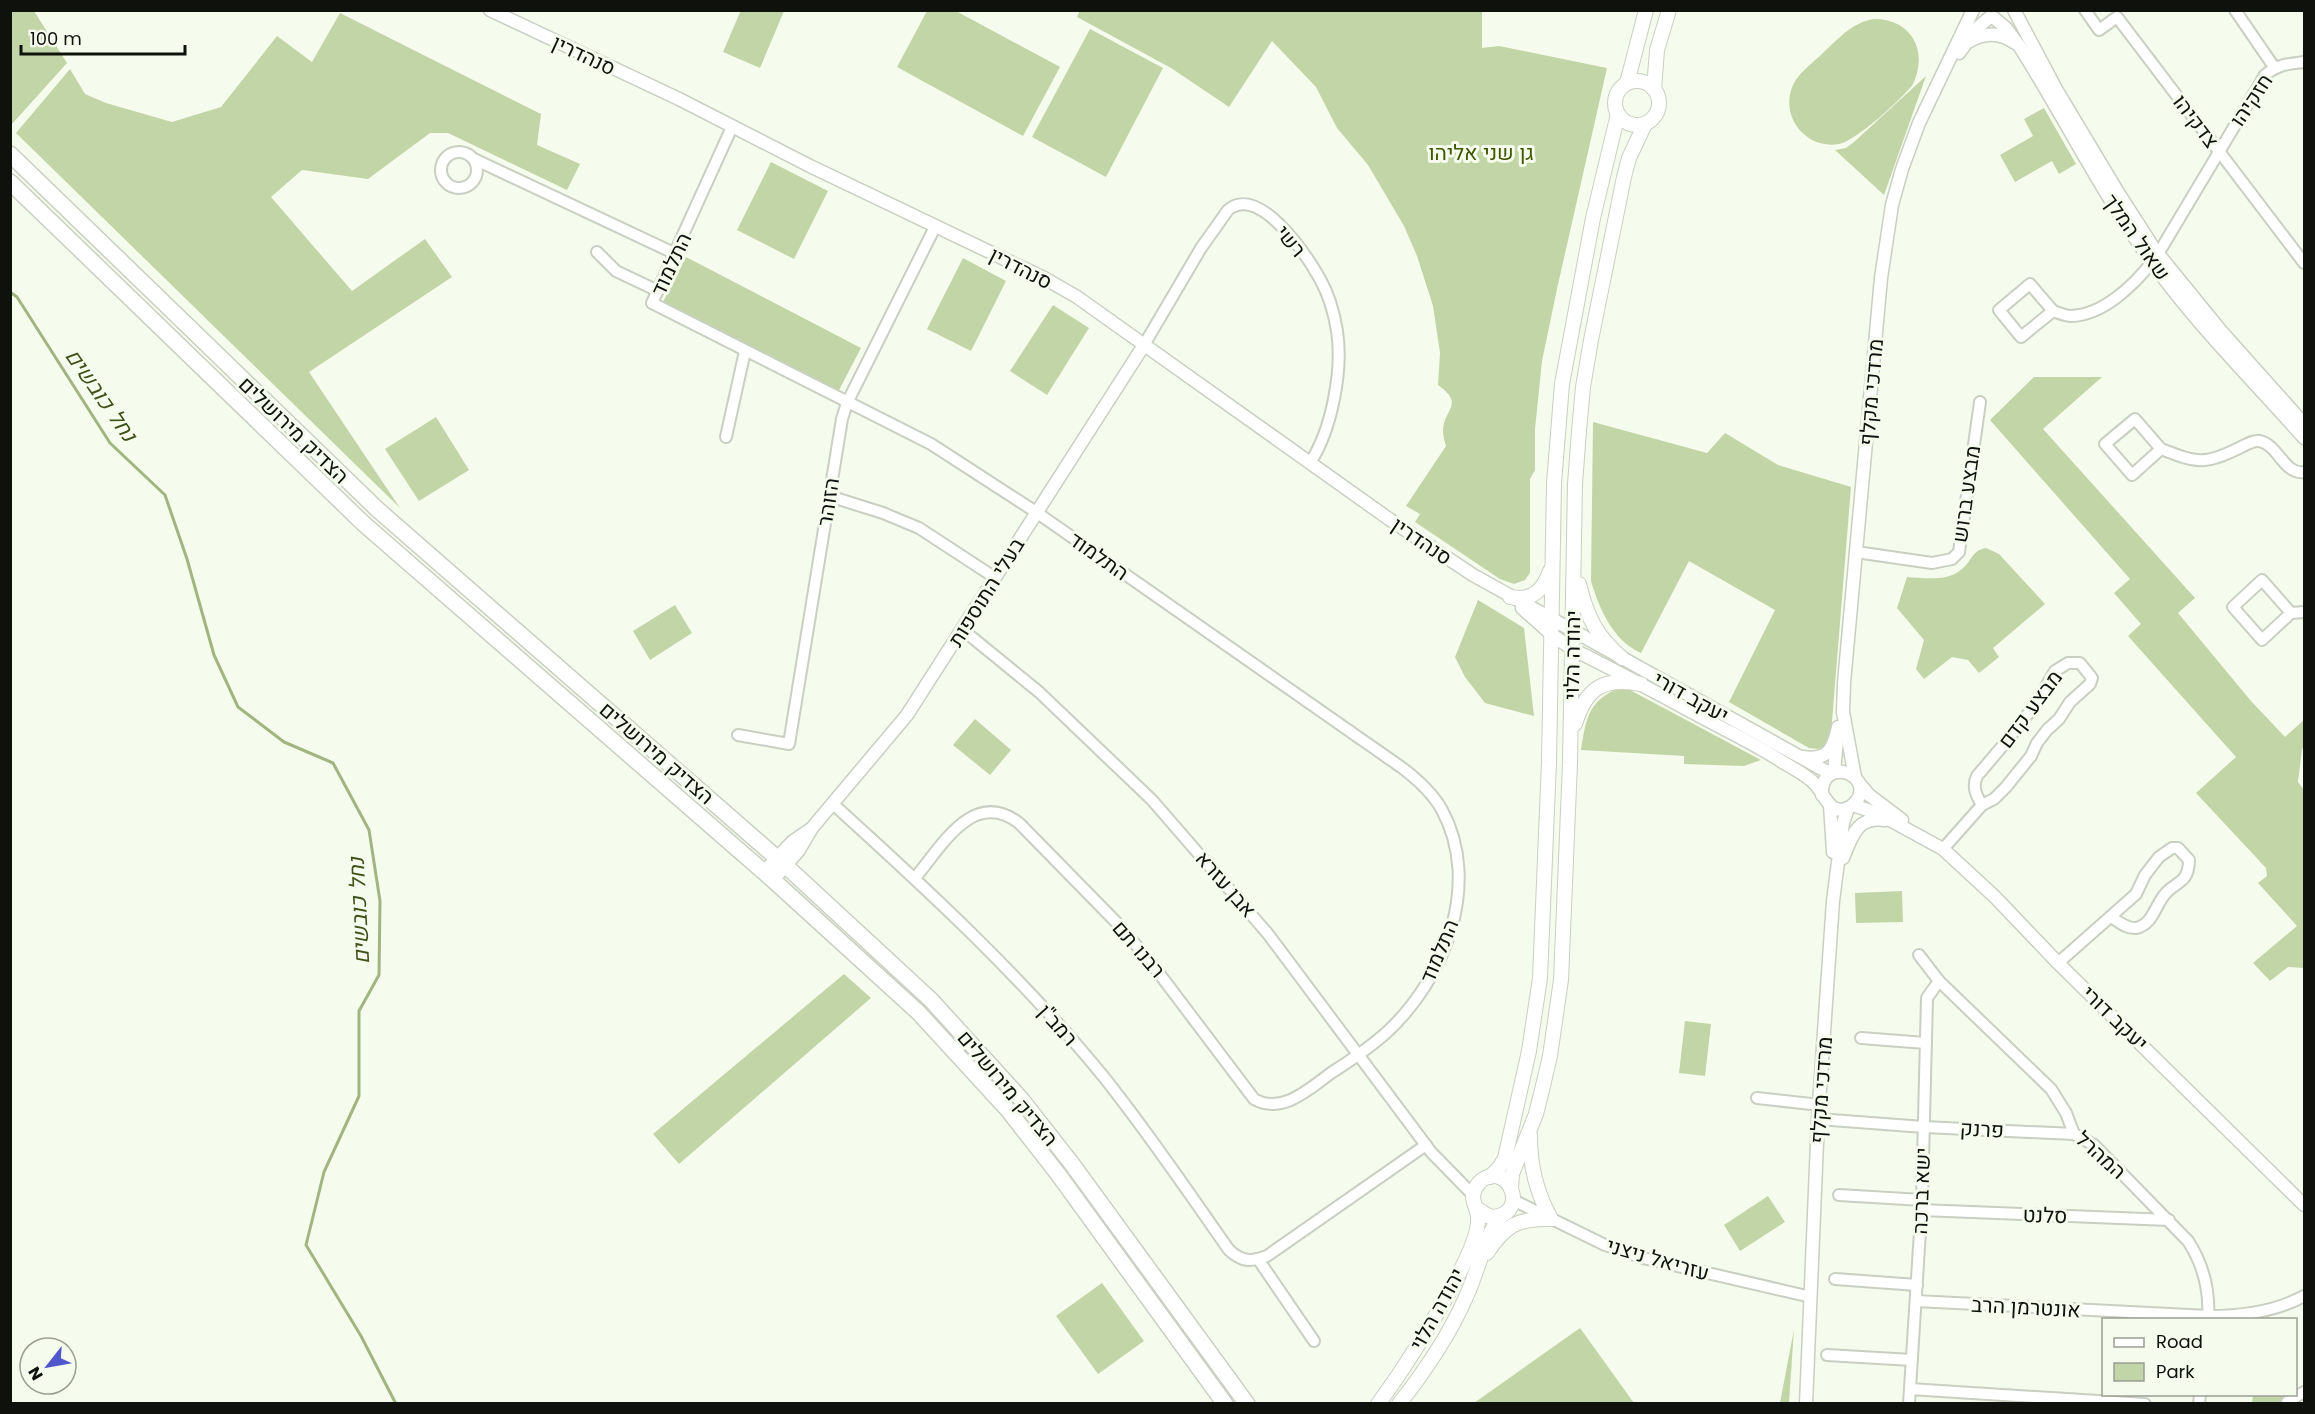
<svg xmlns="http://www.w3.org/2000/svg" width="2315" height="1414" viewBox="0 0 2315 1414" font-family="Poppins,Heebo,sans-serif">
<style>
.green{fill:#c2d5a6}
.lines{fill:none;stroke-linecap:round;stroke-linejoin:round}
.stream{stroke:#a0b580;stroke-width:3}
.minor-casing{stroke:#c9cfc1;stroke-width:14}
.tertiary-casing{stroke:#c9cfc1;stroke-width:15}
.secondary-casing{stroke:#c9cfc1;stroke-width:16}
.primary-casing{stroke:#c9cfc1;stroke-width:18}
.minor{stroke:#fff;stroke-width:10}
.tertiary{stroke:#fff;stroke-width:12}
.secondary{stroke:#fff;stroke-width:14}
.primary{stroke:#fff;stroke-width:15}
.labels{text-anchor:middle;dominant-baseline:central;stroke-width:6;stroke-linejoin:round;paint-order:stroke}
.street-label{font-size:21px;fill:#0f110c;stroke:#f6fced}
.park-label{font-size:21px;fill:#3f5700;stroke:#f6fced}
.water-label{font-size:22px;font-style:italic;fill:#3e5118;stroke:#f6fced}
</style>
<rect width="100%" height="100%" fill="#f6fced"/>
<g class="green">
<polygon points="11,10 34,11 67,63 12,124"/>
<polygon points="741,10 784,11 760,68 723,52"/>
<path d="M1080,10l402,1v37l17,-2 108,22 -50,221 -15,72 -7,68v41l-5,9v94l-5,7 -11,4 -14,-5 -85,-57 5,-8 -14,-8 40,-60c-1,-4 -3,-10 -3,-15 0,-22 23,-26 -5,-46l2,-32 -7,-47 -16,-50 -13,-30 -36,-61 -31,-37 -21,-41 -44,-46 -43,66 -58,-39 -94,-51z"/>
<polygon points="927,11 956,11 1060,67 1023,136 897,67"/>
<polygon points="340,13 541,114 537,145 580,164 567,190 448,133 430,133 368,179 302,170 271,197 352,291 425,239 452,277 309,372 400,508 16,133 70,69 85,94 106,103 172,122 221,107 277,36 312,62"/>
<path d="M1873,19c38,-1 56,32 40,65 -10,14 -57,57 -74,60 -33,6 -60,-28 -46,-59 6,-13 21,-23 31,-33 15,-14 28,-29 49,-33z"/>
<polygon points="1090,29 1163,68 1106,177 1032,137"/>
<polygon points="1926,76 1884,195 1835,150 1846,148 1854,142"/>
<polygon points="2044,108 2076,164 2059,174 2052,161 2015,182 2000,155 2033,136 2024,119"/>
<polygon points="771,162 828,191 794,259 737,230"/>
<polygon points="686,257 861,348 838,392 663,302"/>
<polygon points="963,258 1006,281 971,351 927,329"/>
<polygon points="1053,305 1089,328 1047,395 1010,371"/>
<polygon points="2034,377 2102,377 2043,429 2195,598 2178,613 2251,701 2285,737 2304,720 2304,747 2302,749 2298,782 2304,790 2304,968 2288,967 2270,981 2253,963 2297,926 2258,883 2267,876 2266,868 2196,793 2236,757 2128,636 2141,624 2114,593 2130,579 1990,420"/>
<polygon points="436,417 469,470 419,501 385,449"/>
<path d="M1593,422l114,31 18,-20 53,32 73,22 -20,247 -6,13 -7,2 -9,-1 -80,-46 46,-92 -86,-49 -48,92c-28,-12 -42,-45 -50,-72z"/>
<path d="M1986,548l13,6 46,50 -52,44 6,9 -20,16 -11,-13 -16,-3 -28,22 -8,-10 8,-29 -27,-32 10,-31c17,1 41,5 55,-8 10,-8 10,-19 24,-21z"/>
<polygon points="1478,600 1524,628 1534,716 1485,703 1465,677 1455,657"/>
<polygon points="675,605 692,633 650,660 633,631"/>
<path d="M1620,688l10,2 131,70 -17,6 -60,-2v-8l-103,-6c5,-31 7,-50 39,-62z"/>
<polygon points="975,719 1011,750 990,775 953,745"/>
<polygon points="1902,891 1903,922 1856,923 1855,893"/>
<polygon points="844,974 871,998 679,1164 653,1134"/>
<polygon points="1685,1021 1711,1024 1705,1076 1679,1073"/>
<polygon points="1768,1196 1785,1222 1740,1251 1724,1225"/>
<polygon points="1102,1283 1144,1341 1098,1374 1056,1316"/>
<polygon points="1580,1328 1634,1403 1474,1403"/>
<polygon points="1794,1329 1789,1403 1780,1403"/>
<polygon points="2253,1395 2291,1395 2285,1403 2252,1404"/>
</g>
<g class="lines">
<polyline class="stream" points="10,292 17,297 110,443 165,495 187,559 214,655 238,707 284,742 333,763 369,830 380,901 379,975 359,1011 359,1096 324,1172 306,1245 361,1336 396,1404"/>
<defs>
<g id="minor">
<polyline points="2085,10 2099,30 2117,17 2304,263"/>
<polyline points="2235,10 2274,67"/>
<path d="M732,127l-80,176 279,141 105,68 365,255c16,12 31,25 41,43 40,74 3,169 -56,223 -17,15 -36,28 -55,40 -22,16 -49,42 -77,26l-105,-139 -33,-38 -97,-99c-46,-35 -77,23 -104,55"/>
<circle cx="459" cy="170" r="18"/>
<polyline points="474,159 676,254"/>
<polyline points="597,252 616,271 658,291"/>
<path d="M2158,254l107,-179c13,-11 23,-11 39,-13"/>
<polygon points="2030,284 2053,311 2021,337 1999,310"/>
<path d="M2053,311c6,2 12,5 18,5 32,-1 62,-30 81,-54"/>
<path d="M1144,345l57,-97 27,-38c31,-26 78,44 92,69 9,16 14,33 17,52 6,39 -5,98 -27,132"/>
<polygon points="2135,419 2161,449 2132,475 2105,444"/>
<polyline points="726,437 745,351"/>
<path d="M2161,449c34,13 42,17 76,0 7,-3 15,-9 22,-8 19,3 25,34 45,31"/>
<polyline points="829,496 883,513 919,528 994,577"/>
<polyline points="1856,552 1932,563 1952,559 1959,552 1980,402"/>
<polygon points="2262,580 2291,613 2262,640 2233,607"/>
<polyline points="2291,613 2304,612"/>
<polyline points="963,630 1039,692 1152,800 1268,934 1431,1152 1473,1195"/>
<path d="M2068,663h12l12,15 -2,6 -20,18 -11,17 -12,11 -10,13 -6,13 -25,31 -12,12 -12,6c-6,-10 -10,-18 -5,-29l34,-40 8,-13 13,-13 23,-39z"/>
<polyline points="738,735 789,744 842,419 847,403 935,227"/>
<path d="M833,804c95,86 189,173 270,272 45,56 85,116 126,174 13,12 22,12 38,6l159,-111"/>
<polyline points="1943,849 1982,805"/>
<path d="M1919,955l20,26 112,108 15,24 8,21 20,11 94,96c15,23 22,51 20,79"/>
<path d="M2058,963l78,-69 9,-19 14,-18 13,-9h6l11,12c0,6 -1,13 -5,18 -5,6 -13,9 -18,15 -10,10 -13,32 -30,35 -9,1 -17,-6 -25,-11"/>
<polyline points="1861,1038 1926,1043"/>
<polyline points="1757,1098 1820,1105"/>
<polyline points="1818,1119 1924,1127 2074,1134"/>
<polyline points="1839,1195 1922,1200"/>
<polyline points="1513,1200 1605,1245 1643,1258 1811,1297"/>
<polyline points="1921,1210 2169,1220"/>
<polyline points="1258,1259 1314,1341"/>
<polyline points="1835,1279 1917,1285"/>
<path d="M1916,1301l293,15c32,0 66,-4 95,-20"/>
<polyline points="1827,1355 1912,1360"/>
<polyline points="1910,1389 2145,1404"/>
<polyline points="2287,1402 2304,1392"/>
<polyline points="1909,1404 1922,1200 1927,998 1939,981"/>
<polyline points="2199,1404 2200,1394"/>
</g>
<g id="tertiary">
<polyline points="490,10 679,99 810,166 1044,278 1077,297 1389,519 1473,575 1831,774"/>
<polyline points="2014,10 2056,89 2119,194 2155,250 2221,331 2304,424"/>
<path d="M1994,18l12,10 14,19c43,68 79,141 126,207 46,66 105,124 158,184"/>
<path d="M1968,42c16,-10 32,-10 47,1"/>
<polyline points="1959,53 1977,28 1989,18"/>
<path d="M1522,608l29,26 21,15c45,22 89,46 133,70 26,14 52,26 76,42 11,7 26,14 34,23 10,10 14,32 33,24 4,-2 8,-6 10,-9 14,-27 -38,-43 -36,-4"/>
<path d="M1803,757c25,4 30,-8 35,-30"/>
<polyline points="1834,772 1837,740"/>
<polyline points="1855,777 1843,712 1844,683 1881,278 1892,205 1902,169 1919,123 1973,10"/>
<polyline points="1859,783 1869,795 1902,820"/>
<polyline points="1830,805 1833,852"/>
<polyline points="1853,805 1879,814 1943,849 1995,897 2058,963 2304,1205"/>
<path d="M1843,858c9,-22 14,-42 42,-38"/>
<polyline points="764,872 792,842 811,829"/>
<polyline points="773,880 799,850 812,828 907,715 1144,345"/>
<polyline points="1806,1404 1818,1119 1833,901 1843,823 1848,808"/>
</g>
<g id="secondary">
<circle cx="1637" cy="103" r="22"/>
<polyline points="1627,83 1646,10"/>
<polyline points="1654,89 1657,50 1669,10"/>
<path d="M1579,584c8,33 17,52 43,74"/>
<path d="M1510,597c22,4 33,-6 40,-26"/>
<path d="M1575,724c11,-36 28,-47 66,-40"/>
<path d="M1530,1135c0,31 6,56 21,84"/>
<polyline points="1490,1177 1499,1168 1505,1158 1529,1051 1540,978 1549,762 1554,483 1562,384 1593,218 1618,114"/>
<polyline points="1511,1187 1512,1174 1536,1114 1542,1090 1550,1056 1561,980 1570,763 1575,484 1579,431 1583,387 1591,340 1624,177 1629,158 1645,124"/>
<path d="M1487,1253c18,-28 31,-35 64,-34"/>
<path d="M1378,1404c23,-31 103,-152 100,-186 0,-8 -5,-14 -5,-22 1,-6 4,-12 9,-16 28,-19 49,37 8,37l-14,-9"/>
<path d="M1399,1404c26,-33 50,-68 67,-107 13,-28 17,-57 35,-81"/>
</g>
<g id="primary">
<polyline points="10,154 377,509 786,866 931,1000 1021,1099 1072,1164 1247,1404"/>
<polyline points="10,182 364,524 773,880 918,1012 1008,1110 1058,1174 1225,1404"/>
</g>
</defs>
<use href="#minor" class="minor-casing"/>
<use href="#tertiary" class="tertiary-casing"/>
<use href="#secondary" class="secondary-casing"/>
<use href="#primary" class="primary-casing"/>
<use href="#minor" class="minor"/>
<use href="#tertiary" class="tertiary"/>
<use href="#secondary" class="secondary"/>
<use href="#primary" class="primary"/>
</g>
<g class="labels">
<g class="street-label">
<text transform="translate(584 55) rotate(25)">סנהדרין</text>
<text transform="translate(2251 100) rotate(-56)">חזקיהו</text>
<text transform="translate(2196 121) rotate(53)">צדקיהו</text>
<text transform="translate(2137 237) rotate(55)">שאול המלך</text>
<text transform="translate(1291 241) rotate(50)">רשי</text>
<text transform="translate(671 264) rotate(-65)">התלמוד</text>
<text transform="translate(1021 268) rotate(27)">סנהדרין</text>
<text transform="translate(1871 392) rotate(-85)">מרדכי מקלף</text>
<text transform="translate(294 430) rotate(44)">הצדיק מירושלים</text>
<text transform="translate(1966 494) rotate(-82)">מבצע ברוש</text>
<text transform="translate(828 502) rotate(-81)">הזוהר</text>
<text transform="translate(1422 541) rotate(34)">סנהדרין</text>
<text transform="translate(1099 556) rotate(35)">התלמוד</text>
<text transform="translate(986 592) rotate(-58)">בעלי התוספות</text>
<text transform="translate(1572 655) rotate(-89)">יהודה הלוי</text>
<text transform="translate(1691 697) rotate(29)">יעקב דורי</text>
<text transform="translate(2030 709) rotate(-53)">מבצע קדם</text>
<text transform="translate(657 753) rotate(41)">הצדיק מירושלים</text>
<text transform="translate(1226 884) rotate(49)">אבן עזרא</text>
<text transform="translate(1139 949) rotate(49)">רבנו תם</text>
<text transform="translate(1439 951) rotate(-67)">התלמוד</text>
<text transform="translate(2115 1018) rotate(44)">יעקב דורי</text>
<text transform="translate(1058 1025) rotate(48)">רמב"ן</text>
<text transform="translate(1008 1088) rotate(50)">הצדיק מירושלים</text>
<text transform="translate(1821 1090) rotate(-86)">מרדכי מקלף</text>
<text transform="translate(1982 1129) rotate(3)">פרנק</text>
<text transform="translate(2101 1155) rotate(42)">המהרל</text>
<text transform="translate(1921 1191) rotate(-88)">ישא ברכה</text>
<text transform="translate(2045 1215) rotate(2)">סלנט</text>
<text transform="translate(1658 1259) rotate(16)">עזריאל ניצני</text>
<text transform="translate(2026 1307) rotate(3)">אונטרמן הרב</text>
<text transform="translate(1437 1309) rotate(-61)">יהודה הלוי</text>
</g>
<g class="park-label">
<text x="1481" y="152">גן שני אליהו</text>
</g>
<g class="water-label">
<text transform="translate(101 395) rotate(55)">נחל כובשים</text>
<text transform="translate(359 911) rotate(-93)">נחל כובשים</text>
</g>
</g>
<rect width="2315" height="1414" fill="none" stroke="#0f110c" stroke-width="24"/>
<rect x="2102" y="1318" width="195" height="78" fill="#f6fced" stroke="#9a9e93" stroke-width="1.5"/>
<rect x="2114" y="1338" width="30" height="9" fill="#ffffff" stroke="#9a9e93" stroke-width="1.5"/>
<text x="2156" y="1348" font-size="18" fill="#0f110c">Road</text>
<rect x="2114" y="1363" width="30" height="18" fill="#c2d5a6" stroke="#9a9e93" stroke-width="1.5"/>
<text x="2156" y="1378" font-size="18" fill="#0f110c">Park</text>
<g transform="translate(48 1366) rotate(239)"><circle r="28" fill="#f6fced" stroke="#9a9e93" stroke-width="1.5"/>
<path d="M0-4.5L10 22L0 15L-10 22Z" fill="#5056cc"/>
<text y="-9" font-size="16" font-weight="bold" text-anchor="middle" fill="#0f110c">N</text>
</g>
<path d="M21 45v9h164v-9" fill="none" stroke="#0f110c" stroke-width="3"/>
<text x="30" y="45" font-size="18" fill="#0f110c" stroke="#f6fced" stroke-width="4.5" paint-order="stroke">100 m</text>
</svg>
